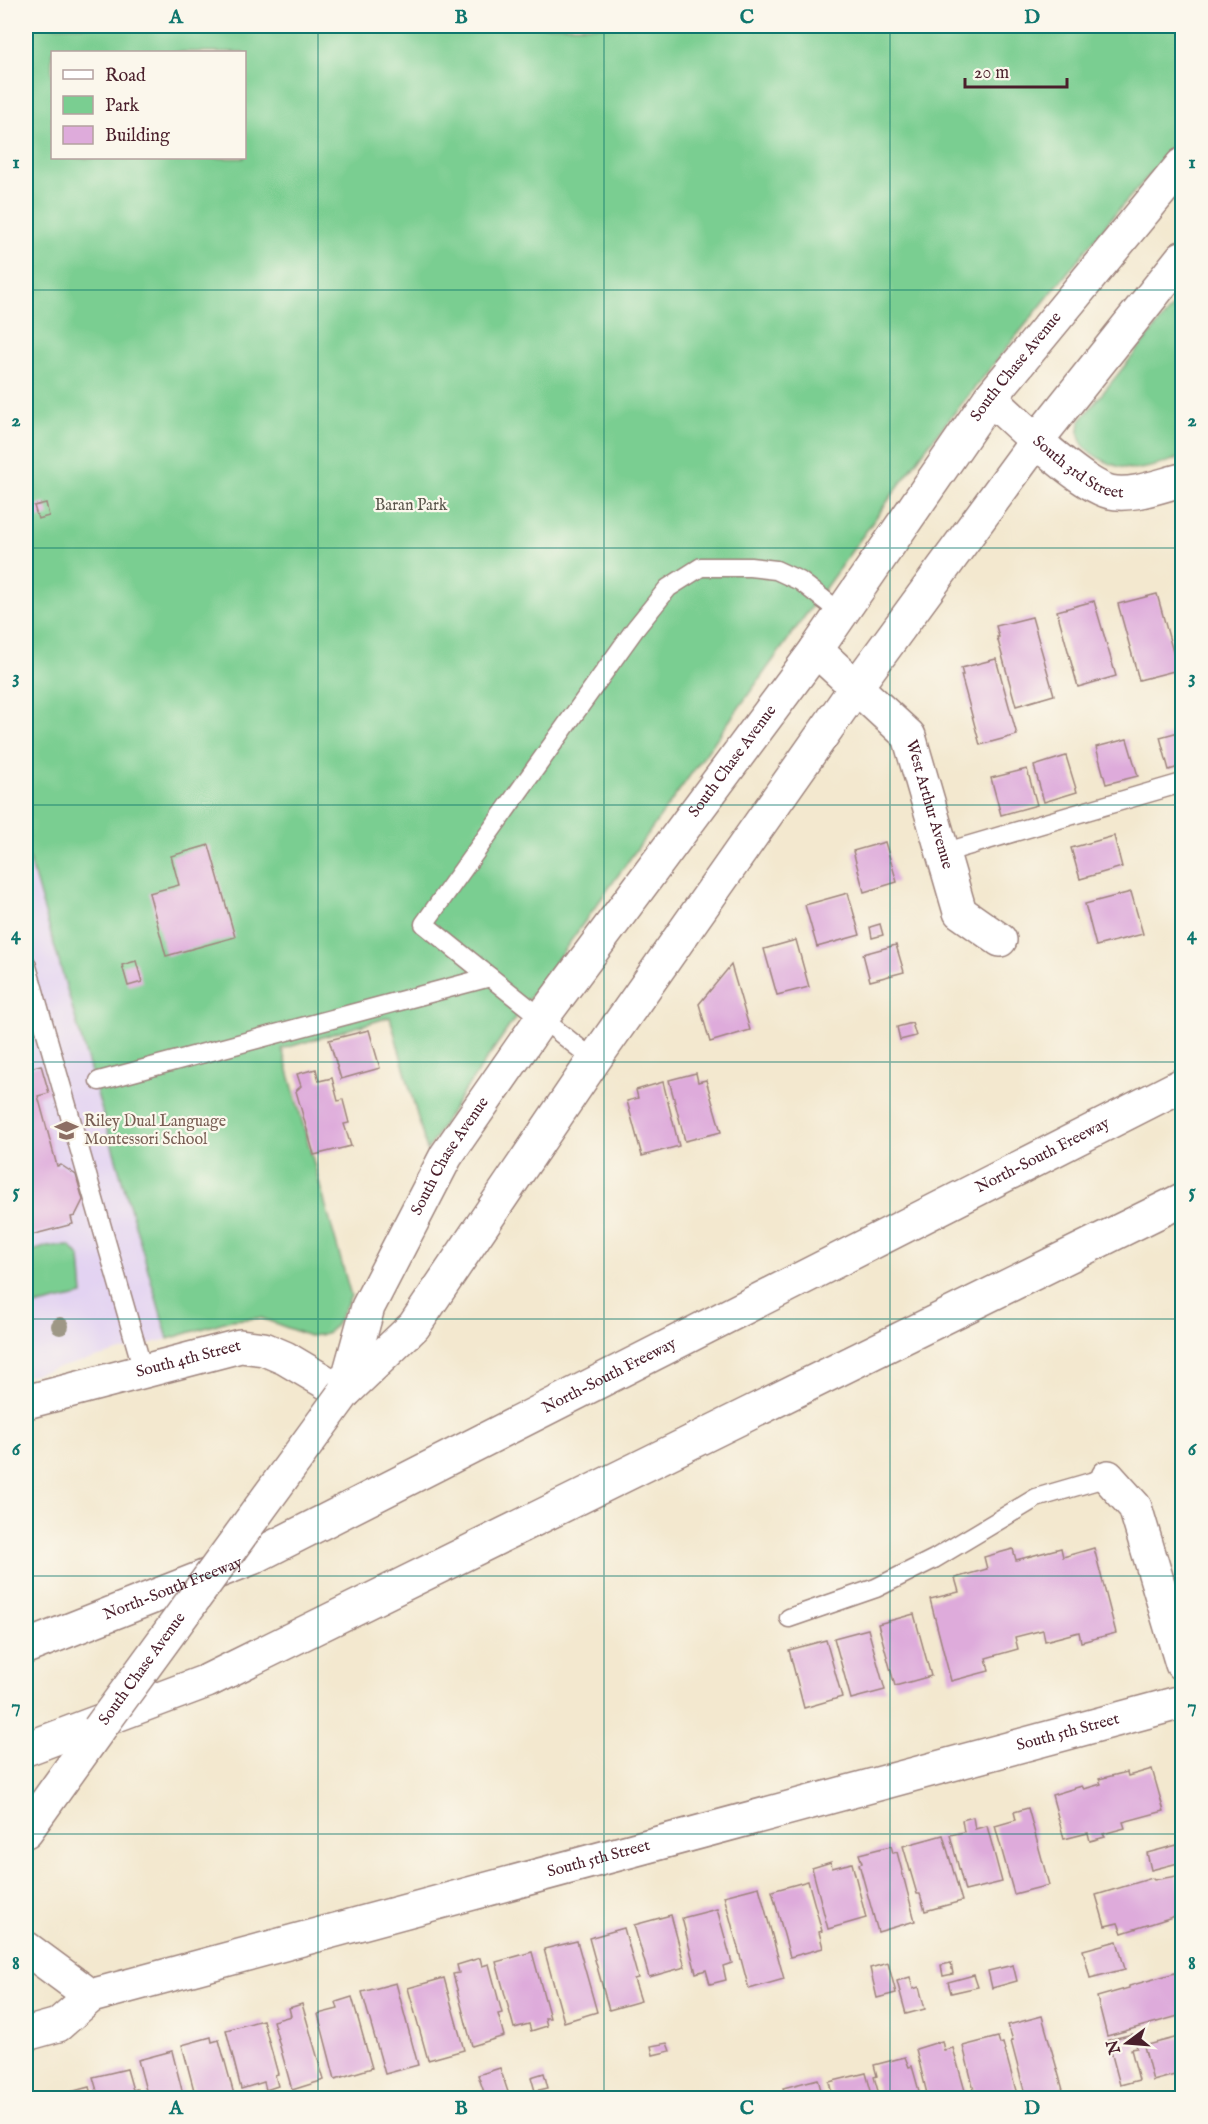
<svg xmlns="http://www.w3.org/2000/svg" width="1208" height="2124" viewBox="0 0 1208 2124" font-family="'IM FELL English',serif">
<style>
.built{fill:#e3d3f2}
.green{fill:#7ace91;stroke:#62765e;stroke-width:1.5;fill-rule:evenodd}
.building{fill:#deabdb}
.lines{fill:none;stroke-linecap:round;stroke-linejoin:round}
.service-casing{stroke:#9e847d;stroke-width:21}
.minor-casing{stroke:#9e847d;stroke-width:36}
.tertiary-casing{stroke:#9e847d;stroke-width:36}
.primary-casing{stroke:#9e847d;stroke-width:36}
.motorway-casing{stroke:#9e847d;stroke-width:36}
.service{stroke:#fff;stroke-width:18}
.minor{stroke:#fff;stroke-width:33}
.tertiary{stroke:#fff;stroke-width:33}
.primary{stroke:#fff;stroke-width:33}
.motorway{stroke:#fff;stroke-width:33}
.primary-bridge-casing{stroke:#9e847d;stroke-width:36;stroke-linecap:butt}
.primary-bridge{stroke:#fff;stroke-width:33}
.tree{fill:#9e9786}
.grid{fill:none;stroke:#0f766e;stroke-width:1.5;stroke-opacity:0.55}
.labels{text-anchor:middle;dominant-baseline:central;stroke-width:4.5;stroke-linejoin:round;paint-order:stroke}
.street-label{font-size:16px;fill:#4a1f2b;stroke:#fbf7ec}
.park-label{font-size:16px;fill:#58544a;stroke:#fbf7ec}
.education-label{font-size:16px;fill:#785e54;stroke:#fbf7ec;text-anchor:start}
.neatline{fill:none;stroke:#0f766e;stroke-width:2}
.grid-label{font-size:20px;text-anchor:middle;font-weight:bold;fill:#0f766e}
</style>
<rect width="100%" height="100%" fill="#fbf7ec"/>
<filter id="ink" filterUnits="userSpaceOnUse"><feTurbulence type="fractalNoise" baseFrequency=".0167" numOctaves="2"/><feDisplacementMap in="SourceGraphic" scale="12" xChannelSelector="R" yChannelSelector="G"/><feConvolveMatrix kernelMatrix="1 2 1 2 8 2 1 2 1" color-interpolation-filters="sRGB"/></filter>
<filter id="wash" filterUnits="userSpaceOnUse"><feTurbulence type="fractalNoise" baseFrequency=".008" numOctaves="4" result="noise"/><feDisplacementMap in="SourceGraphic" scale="24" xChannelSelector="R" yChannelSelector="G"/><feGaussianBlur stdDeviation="1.35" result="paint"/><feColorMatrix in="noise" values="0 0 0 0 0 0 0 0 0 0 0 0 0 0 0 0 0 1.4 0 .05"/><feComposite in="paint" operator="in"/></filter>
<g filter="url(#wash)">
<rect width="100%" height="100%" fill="#f3e8cf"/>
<polygon class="built" points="29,857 168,1339 26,1376 26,858"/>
<g class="green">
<path d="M26,26h1156v112l-68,77 -188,233 -413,573 -52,75 -34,55 -37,-134 -108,32 69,247 -15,29 -8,7 -8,3 -11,1 -48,-18 -30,2 -63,19 -139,-481h-3zM52,52h192v106h-192z"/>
<path d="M1182,295v162c-13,4 -31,12 -45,12 -18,1 -55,-14 -58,-34 -1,-4 1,-10 1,-14z"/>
<polygon points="70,1246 80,1257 83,1295 26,1308 26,1253 45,1247"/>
</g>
<g id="blocks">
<g class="building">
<polygon points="46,503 49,516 38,519 34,506"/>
<polygon points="1157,594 1178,670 1139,680 1118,604"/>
<polygon points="1094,601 1116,676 1078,687 1057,611"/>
<polygon points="1032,617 1054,695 1016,706 997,637 999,637 996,626"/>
<polygon points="996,659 1017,735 980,745 961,675 963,675 961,668"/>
<polygon points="1182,731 1182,766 1169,770 1160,737"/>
<polygon points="1127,739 1138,776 1106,784 1096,747"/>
<polygon points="1066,756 1077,792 1044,802 1034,766"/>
<polygon points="1027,769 1037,805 1001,815 991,778"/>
<polygon points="1114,836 1122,867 1080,879 1071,848"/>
<polygon points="885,842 897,882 864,892 853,851"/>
<polygon points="209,845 235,937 166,956 149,893 179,885 171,856"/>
<polygon points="1131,892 1143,934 1096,946 1085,904"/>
<polygon points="848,893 860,935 817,947 805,905"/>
<polygon points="880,924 883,935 872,938 870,927"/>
<polygon points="796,940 809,987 777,995 764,949"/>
<polygon points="896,945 904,972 870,981 863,954"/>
<polygon points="136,961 142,982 128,986 122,965"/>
<polygon points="731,965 750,1030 710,1042 699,1004"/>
<polygon points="912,1023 916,1036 900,1040 897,1027"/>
<polygon points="369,1030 380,1068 341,1079 329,1040"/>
<polygon points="26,1053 30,1068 41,1065 49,1093 38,1096 57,1166 61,1165 76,1175 83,1200 75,1216 71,1217 73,1224 31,1235 30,1231 26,1232"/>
<polygon points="316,1069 319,1081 332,1078 338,1101 343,1100 349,1123 344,1124 351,1146 314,1155 296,1091 301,1086 297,1074"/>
<polygon points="696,1073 698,1082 706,1080 721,1132 685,1141 669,1080"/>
<polygon points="663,1082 679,1146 642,1156 627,1101 638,1098 636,1090"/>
<polygon points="1061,1548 1063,1557 1094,1548 1116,1633 1081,1642 1079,1632 1045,1641 1043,1630 1015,1637 1018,1649 986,1658 989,1671 951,1681 930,1599 959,1592 955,1578 987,1569 984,1557 1013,1549 1016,1560"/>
<polygon points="914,1614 931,1676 895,1686 878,1624"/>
<polygon points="868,1629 885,1690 851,1699 834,1638"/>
<polygon points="826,1640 842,1697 804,1708 789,1650"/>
<polygon points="1152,1769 1164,1811 1123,1822 1125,1828 1103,1834 1105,1837 1090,1841 1088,1833 1064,1839 1052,1795 1082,1786 1084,1789 1101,1784 1099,1779 1127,1772 1128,1776"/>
<polygon points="1028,1808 1049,1885 1014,1894 995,1826 1016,1820 1014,1812"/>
<polygon points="973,1817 975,1829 987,1826 1002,1882 965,1891 950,1835 964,1832 962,1820"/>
<polygon points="943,1835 962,1901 925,1911 920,1894 917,1894 903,1846"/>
<polygon points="1177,1845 1182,1862 1151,1870 1147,1853"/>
<polygon points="891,1846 893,1853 897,1852 915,1921 878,1932 859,1864 862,1863 859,1854"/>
<polygon points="831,1862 832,1868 852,1863 866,1918 828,1929 812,1868"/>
<polygon points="1176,1876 1182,1898 1182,1914 1122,1933 1118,1923 1105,1926 1096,1895 1152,1878 1154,1880"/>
<polygon points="808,1881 822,1931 819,1932 823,1948 790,1957 772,1891"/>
<polygon points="759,1887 784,1979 749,1989 724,1896"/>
<polygon points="717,1909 732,1963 723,1966 726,1980 710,1984 706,1970 696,1973 682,1918"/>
<polygon points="671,1915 685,1967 649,1977 634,1925"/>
<polygon points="624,1928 638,1978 634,1979 641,2001 609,2010 589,1938"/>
<polygon points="577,1941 597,2012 564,2022 544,1949"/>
<polygon points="1117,1941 1125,1969 1090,1978 1083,1950"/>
<polygon points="532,1952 550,2018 545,2018 547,2026 531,2031 529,2024 514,2028 496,1962"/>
<polygon points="480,1958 482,1966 489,1964 502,2013 498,2014 504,2036 472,2046 453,1974 459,1973 457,1965"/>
<polygon points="888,1963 896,1993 877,1998 870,1968"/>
<polygon points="951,1963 953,1974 943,1976 941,1965"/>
<polygon points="1013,1965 1017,1981 992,1988 988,1971"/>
<polygon points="1182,1971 1182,2015 1107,2036 1097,1997 1129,1988 1129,1986"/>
<polygon points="974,1975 978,1987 951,1993 948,1982"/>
<polygon points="910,1977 913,1989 919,1987 925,2009 906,2014 897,1981"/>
<polygon points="444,1978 464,2050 428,2060 408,1988"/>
<polygon points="396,1983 418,2065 385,2074 362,1992"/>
<polygon points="352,1997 372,2068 335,2079 318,2014 338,2009 336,2002"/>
<polygon points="302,2004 324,2080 292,2090 273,2021 291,2016 289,2008"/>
<polygon points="1042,2016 1063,2090 1026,2098 1011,2041 1013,2040 1008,2025"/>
<polygon points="263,2020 278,2074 275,2075 278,2086 266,2090 264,2082 241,2089 226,2030"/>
<polygon points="1133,2034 1137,2048 1131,2049 1139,2080 1120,2085 1108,2040"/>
<polygon points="1182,2036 1182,2073 1153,2081 1144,2046"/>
<polygon points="211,2037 212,2042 219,2040 235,2098 196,2098 182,2045"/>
<polygon points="998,2037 1000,2044 1003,2043 1018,2098 976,2098 963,2046"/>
<polygon points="942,2041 944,2050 953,2048 967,2098 928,2098 916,2049"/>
<polygon points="667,2043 670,2051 653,2055 651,2046"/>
<polygon points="172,2051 184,2098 148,2098 138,2060"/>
<polygon points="905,2057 909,2067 912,2066 921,2098 880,2098 874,2077 877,2076 874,2065"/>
<polygon points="500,2068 510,2098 486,2098 478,2075"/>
<polygon points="127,2069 133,2090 137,2089 140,2098 99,2098 93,2077"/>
<polygon points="544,2073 548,2088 535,2091 531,2077"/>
<polygon points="866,2073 873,2098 833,2098 829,2082"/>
<polygon points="818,2079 823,2098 786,2098 783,2088"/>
<polygon points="89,2087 92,2098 48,2098"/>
</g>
</g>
</g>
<g filter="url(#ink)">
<use href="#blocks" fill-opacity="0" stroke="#9e847d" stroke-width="1.5"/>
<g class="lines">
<defs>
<g id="service">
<polyline points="943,853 1182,783"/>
<polyline points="26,963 143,1370"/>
<polyline points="490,977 424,924 635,629 668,588 701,567 750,567 776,570 800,581 841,613"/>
<polyline points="99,1081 490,977 594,1060"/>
<polyline points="789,1618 876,1588 934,1559 1036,1498 1108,1477"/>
</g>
<g id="minor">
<path id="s1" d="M990,398c25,23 90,87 120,94 22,5 51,-7 72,-12"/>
<path id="s2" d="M816,650l93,86 51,176 40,28"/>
<polyline points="1108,1477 1135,1507 1182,1664"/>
<path id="s3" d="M26,2034l32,-9 33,-29 1091,-294"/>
</g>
<g id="tertiary">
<path id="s4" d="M26,1402l214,-56 24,3 21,9 59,35"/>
</g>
<g id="primary">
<polyline points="346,1391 414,1326 594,1060 856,687 1037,440 1182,258"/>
<path id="s5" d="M344,1393l24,-86 78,-151 96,-138 274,-368 174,-252 192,-233"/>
<polyline points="26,1831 99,1729"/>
<polyline points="26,1948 91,1996"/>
</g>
<g id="motorway">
<path id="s6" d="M26,1647l226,-89 930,-473"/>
<polyline points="26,1749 207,1681 1182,1200"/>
</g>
</defs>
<use href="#service" class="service-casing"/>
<use href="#minor" class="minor-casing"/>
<use href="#tertiary" class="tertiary-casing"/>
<use href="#primary" class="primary-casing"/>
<use href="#motorway" class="motorway-casing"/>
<use href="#service" class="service"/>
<use href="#minor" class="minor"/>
<use href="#tertiary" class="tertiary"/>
<use href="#primary" class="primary"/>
<use href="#motorway" class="motorway"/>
<defs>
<g id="primary-bridge">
<path id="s7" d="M99,1729l245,-336"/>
</g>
</defs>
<use href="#primary-bridge" class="primary-bridge-casing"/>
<use href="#primary-bridge" class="primary-bridge"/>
</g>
<circle class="tree" cx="60" cy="1326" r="9"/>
</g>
<path class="grid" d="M318,26v2072M604,26v2072M890,26v2072M26,290h1156M26,548h1156M26,805h1156M26,1062h1156M26,1319h1156M26,1576h1156M26,1834h1156"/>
<defs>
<symbol id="school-bare" viewBox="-9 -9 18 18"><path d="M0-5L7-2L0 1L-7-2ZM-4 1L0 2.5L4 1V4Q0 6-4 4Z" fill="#8d6e63" stroke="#fbf7ec" stroke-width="2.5" paint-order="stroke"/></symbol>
</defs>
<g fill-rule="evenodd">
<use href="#school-bare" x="50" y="1114" width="33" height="33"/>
</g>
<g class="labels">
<g class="street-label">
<text stroke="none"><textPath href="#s5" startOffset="1233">South Chase Avenue</textPath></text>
<text stroke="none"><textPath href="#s1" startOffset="114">South 3rd Street</textPath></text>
<text stroke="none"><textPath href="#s5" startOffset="747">South Chase Avenue</textPath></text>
<text stroke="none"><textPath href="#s2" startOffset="198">West Arthur Avenue</textPath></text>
<text stroke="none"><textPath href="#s5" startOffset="261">South Chase Avenue</textPath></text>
<text stroke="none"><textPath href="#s6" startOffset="1130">North-South Freeway</textPath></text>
<text stroke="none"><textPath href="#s4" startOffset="168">South 4th Street</textPath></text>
<text stroke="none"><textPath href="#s6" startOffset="644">North-South Freeway</textPath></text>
<text stroke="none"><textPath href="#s6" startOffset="158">North-South Freeway</textPath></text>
<text stroke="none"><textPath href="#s7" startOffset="74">South Chase Avenue</textPath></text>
<text stroke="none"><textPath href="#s3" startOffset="1089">South 5th Street</textPath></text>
<text stroke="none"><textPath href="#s3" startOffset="603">South 5th Street</textPath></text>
</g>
<g class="park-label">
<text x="411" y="506">Baran Park</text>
</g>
<g class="education-label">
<text x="84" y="1122">Riley Dual Language<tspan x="84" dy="18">Montessori School</tspan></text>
</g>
</g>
<rect width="1208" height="2124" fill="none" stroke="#fbf7ec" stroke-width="66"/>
<rect x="51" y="51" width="195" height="108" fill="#fbf7ec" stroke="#b4a19f" stroke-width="1.5"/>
<rect x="63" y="70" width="30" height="9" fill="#ffffff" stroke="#b4a19f" stroke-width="1.5"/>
<text x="105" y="81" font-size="18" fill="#4a1f2b">Road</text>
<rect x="63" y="96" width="30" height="18" fill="#7ace91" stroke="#b4a19f" stroke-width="1.5"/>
<text x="105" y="111" font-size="18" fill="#4a1f2b">Park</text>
<rect x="63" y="126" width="30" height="18" fill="#deabdb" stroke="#b4a19f" stroke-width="1.5"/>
<text x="105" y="141" font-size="18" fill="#4a1f2b">Building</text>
<g transform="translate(1127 2043) rotate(254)" stroke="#fbf7ec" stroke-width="4.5" paint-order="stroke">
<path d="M0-4.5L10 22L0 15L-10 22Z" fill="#4a1f2b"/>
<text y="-9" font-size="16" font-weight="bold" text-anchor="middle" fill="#4a1f2b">N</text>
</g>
<path d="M965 78v9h102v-9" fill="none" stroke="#4a1f2b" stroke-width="3"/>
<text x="974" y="78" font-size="18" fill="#4a1f2b" stroke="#fbf7ec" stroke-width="4.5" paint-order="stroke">20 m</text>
<rect x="33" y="33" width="1142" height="2058" class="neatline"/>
<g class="grid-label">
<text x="176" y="23">A</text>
<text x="461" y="23">B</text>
<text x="747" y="23">C</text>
<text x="1032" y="23">D</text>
<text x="16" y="168">1</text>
<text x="1192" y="168">1</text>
<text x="16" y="426">2</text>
<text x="1192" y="426">2</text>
<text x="16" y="683">3</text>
<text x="1192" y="683">3</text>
<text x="16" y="940">4</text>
<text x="1192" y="940">4</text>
<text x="16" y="1197">5</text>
<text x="1192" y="1197">5</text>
<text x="16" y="1455">6</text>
<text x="1192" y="1455">6</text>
<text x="16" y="1712">7</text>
<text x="1192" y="1712">7</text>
<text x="16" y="1969">8</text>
<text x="1192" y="1969">8</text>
<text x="176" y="2114">A</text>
<text x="461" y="2114">B</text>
<text x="747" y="2114">C</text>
<text x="1032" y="2114">D</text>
</g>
</svg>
